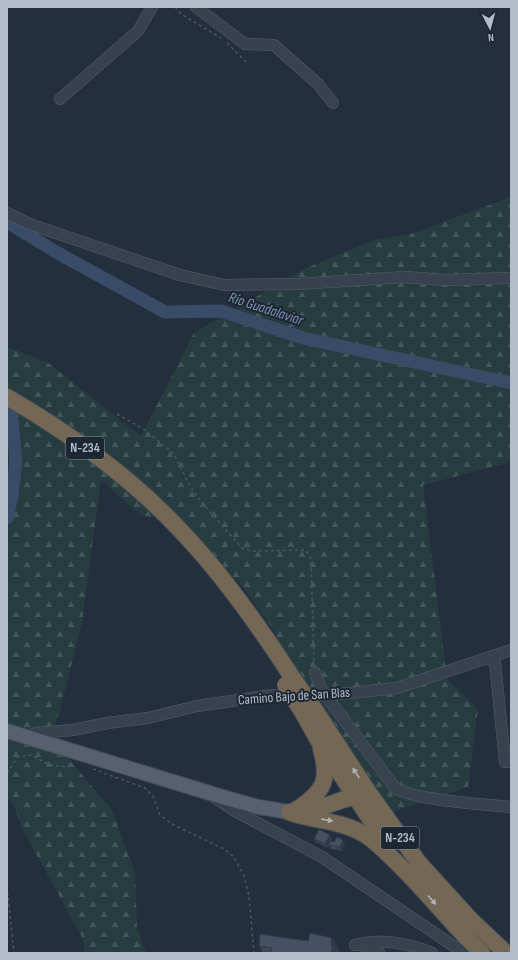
<svg xmlns="http://www.w3.org/2000/svg" width="518" height="960" viewBox="0 0 518 960" font-family="'Sofia Sans Condensed',sans-serif">
<style>
.forest{fill:url(#forest-firs)}
.lines{fill:none;stroke-linecap:round;stroke-linejoin:round}
.river{stroke:#394c67;stroke-width:13}
.minor-casing{stroke:#565f6c;stroke-width:12}
.major-casing{stroke:#414a57;stroke-width:16}
.highway-casing{stroke:#434c59;stroke-width:18}
.path{stroke:#44595c;stroke-width:1.5;stroke-dasharray:3 3;stroke-linecap:butt}
.minor{stroke:#38414e;stroke-width:11}
.major{stroke:#56606e;stroke-width:14}
.highway{stroke:#746855;stroke-width:16}
.highway-bridge-casing{stroke:#434c59;stroke-width:18;stroke-linecap:butt}
.highway-bridge{stroke:#746855;stroke-width:16}
.wall{fill:#3b4654}
.shaded-wall{fill:#303945}
.building{fill:#455162;stroke:#303945}
.oneway{fill:#aeb4bd}
.labels{text-anchor:middle;dominant-baseline:central;stroke-width:4;stroke-linejoin:round;paint-order:stroke}
.shield{fill:#1d2633;stroke:#878f9c;stroke-width:1}
.shield-label{font-size:13px;font-weight:bold;fill:#b4bcc9}
.street-label{font-size:14px;fill:#b4bcc9;stroke:#1d2633}
.water-label{font-size:15px;font-style:italic;fill:#7c92b1;stroke:#1d2633}
</style>
<defs>
<pattern id="forest-firs" width="22" height="20" patternUnits="userSpaceOnUse"><rect width="22" height="20" fill="#263c3f"/><path d="M5 1l3.5 6h-7zM16 11l3.5 6h-7z" fill="#435659"/></pattern>
</defs>
<rect width="100%" height="100%" fill="#242f3e"/>
<polygon class="forest" points="511,197 511,456 508,463 423,485 447,679 478,709 468,787 386,814 289,694 274,630 241,585 168,518 141,516 101,480 82,622 60,710 51,738 112,810 135,873 137,928 146,953 84,953 83,939 24,832 14,806 7,797 7,347 47,362 141,436 194,333 304,269 375,240 411,234"/>
<g class="lines">
<g class="river">
<polyline points="7,222 56,252 165,312 221,311 303,338 511,383"/>
<polyline points="7,397 11,411 16,461 12,495 7,518"/>
</g>
<defs>
<g id="minor">
<polyline points="196,7 245,44 274,45 318,84 333,103"/>
<polyline points="60,99 138,31 152,7"/>
<polyline points="7,213 32,225 180,275 224,285 298,284 405,277 444,280 511,278"/>
<polyline points="489,658 495,662 505,762 511,762"/>
<path d="M315,673l6,16 74,99c23,13 88,16 116,19"/>
<polyline points="27,737 36,733 73,730 107,723 148,718 197,706 272,695 330,695 397,688 511,650"/>
<polyline points="214,797 235,811 322,857 464,953"/>
<polyline points="359,944 379,953"/>
<path d="M355,945c24,-7 54,-2 77,8"/>
</g>
<polyline id="major" points="7,731 226,798 259,807 289,812"/>
<g id="highway">
<path d="M7,397c64,37 125,81 175,135 42,44 77,94 110,145"/>
<polyline points="313,707 369,793 419,863 470,919 506,953"/>
<polyline points="303,713 318,740 388,846"/>
<path d="M299,808c25,-17 31,-28 22,-59"/>
<path d="M297,809c11,0 21,-1 31,-4 20,-7 32,-15 47,4"/>
<path d="M289,812c24,9 50,8 73,21 11,6 21,16 30,25 32,30 58,65 90,95"/>
</g>
</defs>
<use href="#minor" class="minor-casing"/>
<use href="#major" class="major-casing"/>
<use href="#highway" class="highway-casing"/>
<g class="path">
<polyline points="175,7 181,14 221,38"/>
<polyline points="227,43 247,63"/>
<polyline points="117,414 145,430 174,454 190,486 202,503 242,548 251,551 304,550 308,553 311,559 314,665"/>
<polyline points="7,471 7,476"/>
<polyline points="93,769 145,788 153,796 160,815 172,824 224,849 234,857 244,876 249,896 254,953"/>
<polyline points="7,773 18,757 31,755 50,765 68,767 73,763"/>
<polyline points="7,886 14,953"/>
</g>
<use href="#minor" class="minor"/>
<use href="#major" class="major"/>
<use href="#highway" class="highway"/>
<defs>
<g id="highway-bridge">
<polyline points="292,677 313,707"/>
<polyline points="285,685 303,713"/>
</g>
</defs>
<use href="#highway-bridge" class="highway-bridge-casing"/>
<use href="#highway-bridge" class="highway-bridge"/>
</g>
<g class="wall">
<polygon points="332,838 331,841 334,842 343,840 345,843 342,851 331,849 329,845 328,848 316,842 314,839"/>
<polygon points="332,938 339,948 338,953 263,953 259,946"/>
</g>
<g class="shaded-wall">
<polygon points="330,835 332,838 328,848 325,844"/>
<polygon points="343,840 345,843 342,851 340,847"/>
<polygon points="332,938 339,948 338,953 331,953 331,945"/>
</g>
<g class="building">
<polygon points="319,829 330,835 325,844 314,839"/>
<polygon points="337,837 343,840 340,847 329,845 330,841 334,842"/>
<polygon points="310,933 332,938 331,945 333,945 331,953 271,953 272,948 259,946 260,934 308,941"/>
</g>
<defs><path id="oneway-solid" d="M-6-.8H1V-3.2L6.5 0L1 3.2V.8H-6Z"/></defs>
<g class="oneway">
<use href="#oneway-solid" transform="translate(356 773) rotate(-123)"/>
<use href="#oneway-solid" transform="translate(327 820) rotate(10)"/>
<use href="#oneway-solid" transform="translate(432 900) rotate(49)"/>
</g>
<g class="labels">
<g class="shield">
<rect x="66" y="437" width="38" height="22" rx="3"/>
<rect x="381" y="827" width="38" height="22" rx="3"/>
</g>
<g class="shield-label">
<text x="85" y="448">N-234</text>
<text x="400" y="838">N-234</text>
</g>
<g class="street-label">
<text transform="translate(294 696) rotate(-4)">Camino Bajo de San Blas</text>
</g>
<g class="water-label">
<text transform="translate(266 309) rotate(18)">Río Guadalaviar</text>
</g>
</g>
<rect width="518" height="960" fill="none" stroke="#b4bcc9" stroke-width="16"/>
<g transform="translate(490 28) rotate(174)" stroke="#1d2633" stroke-width="3" paint-order="stroke">
<path d="M0-3L7 15L0 10L-7 15Z" fill="#b4bcc9"/>
<text y="-6" font-size="11" font-weight="bold" text-anchor="middle" fill="#b4bcc9">N</text>
</g>
</svg>
